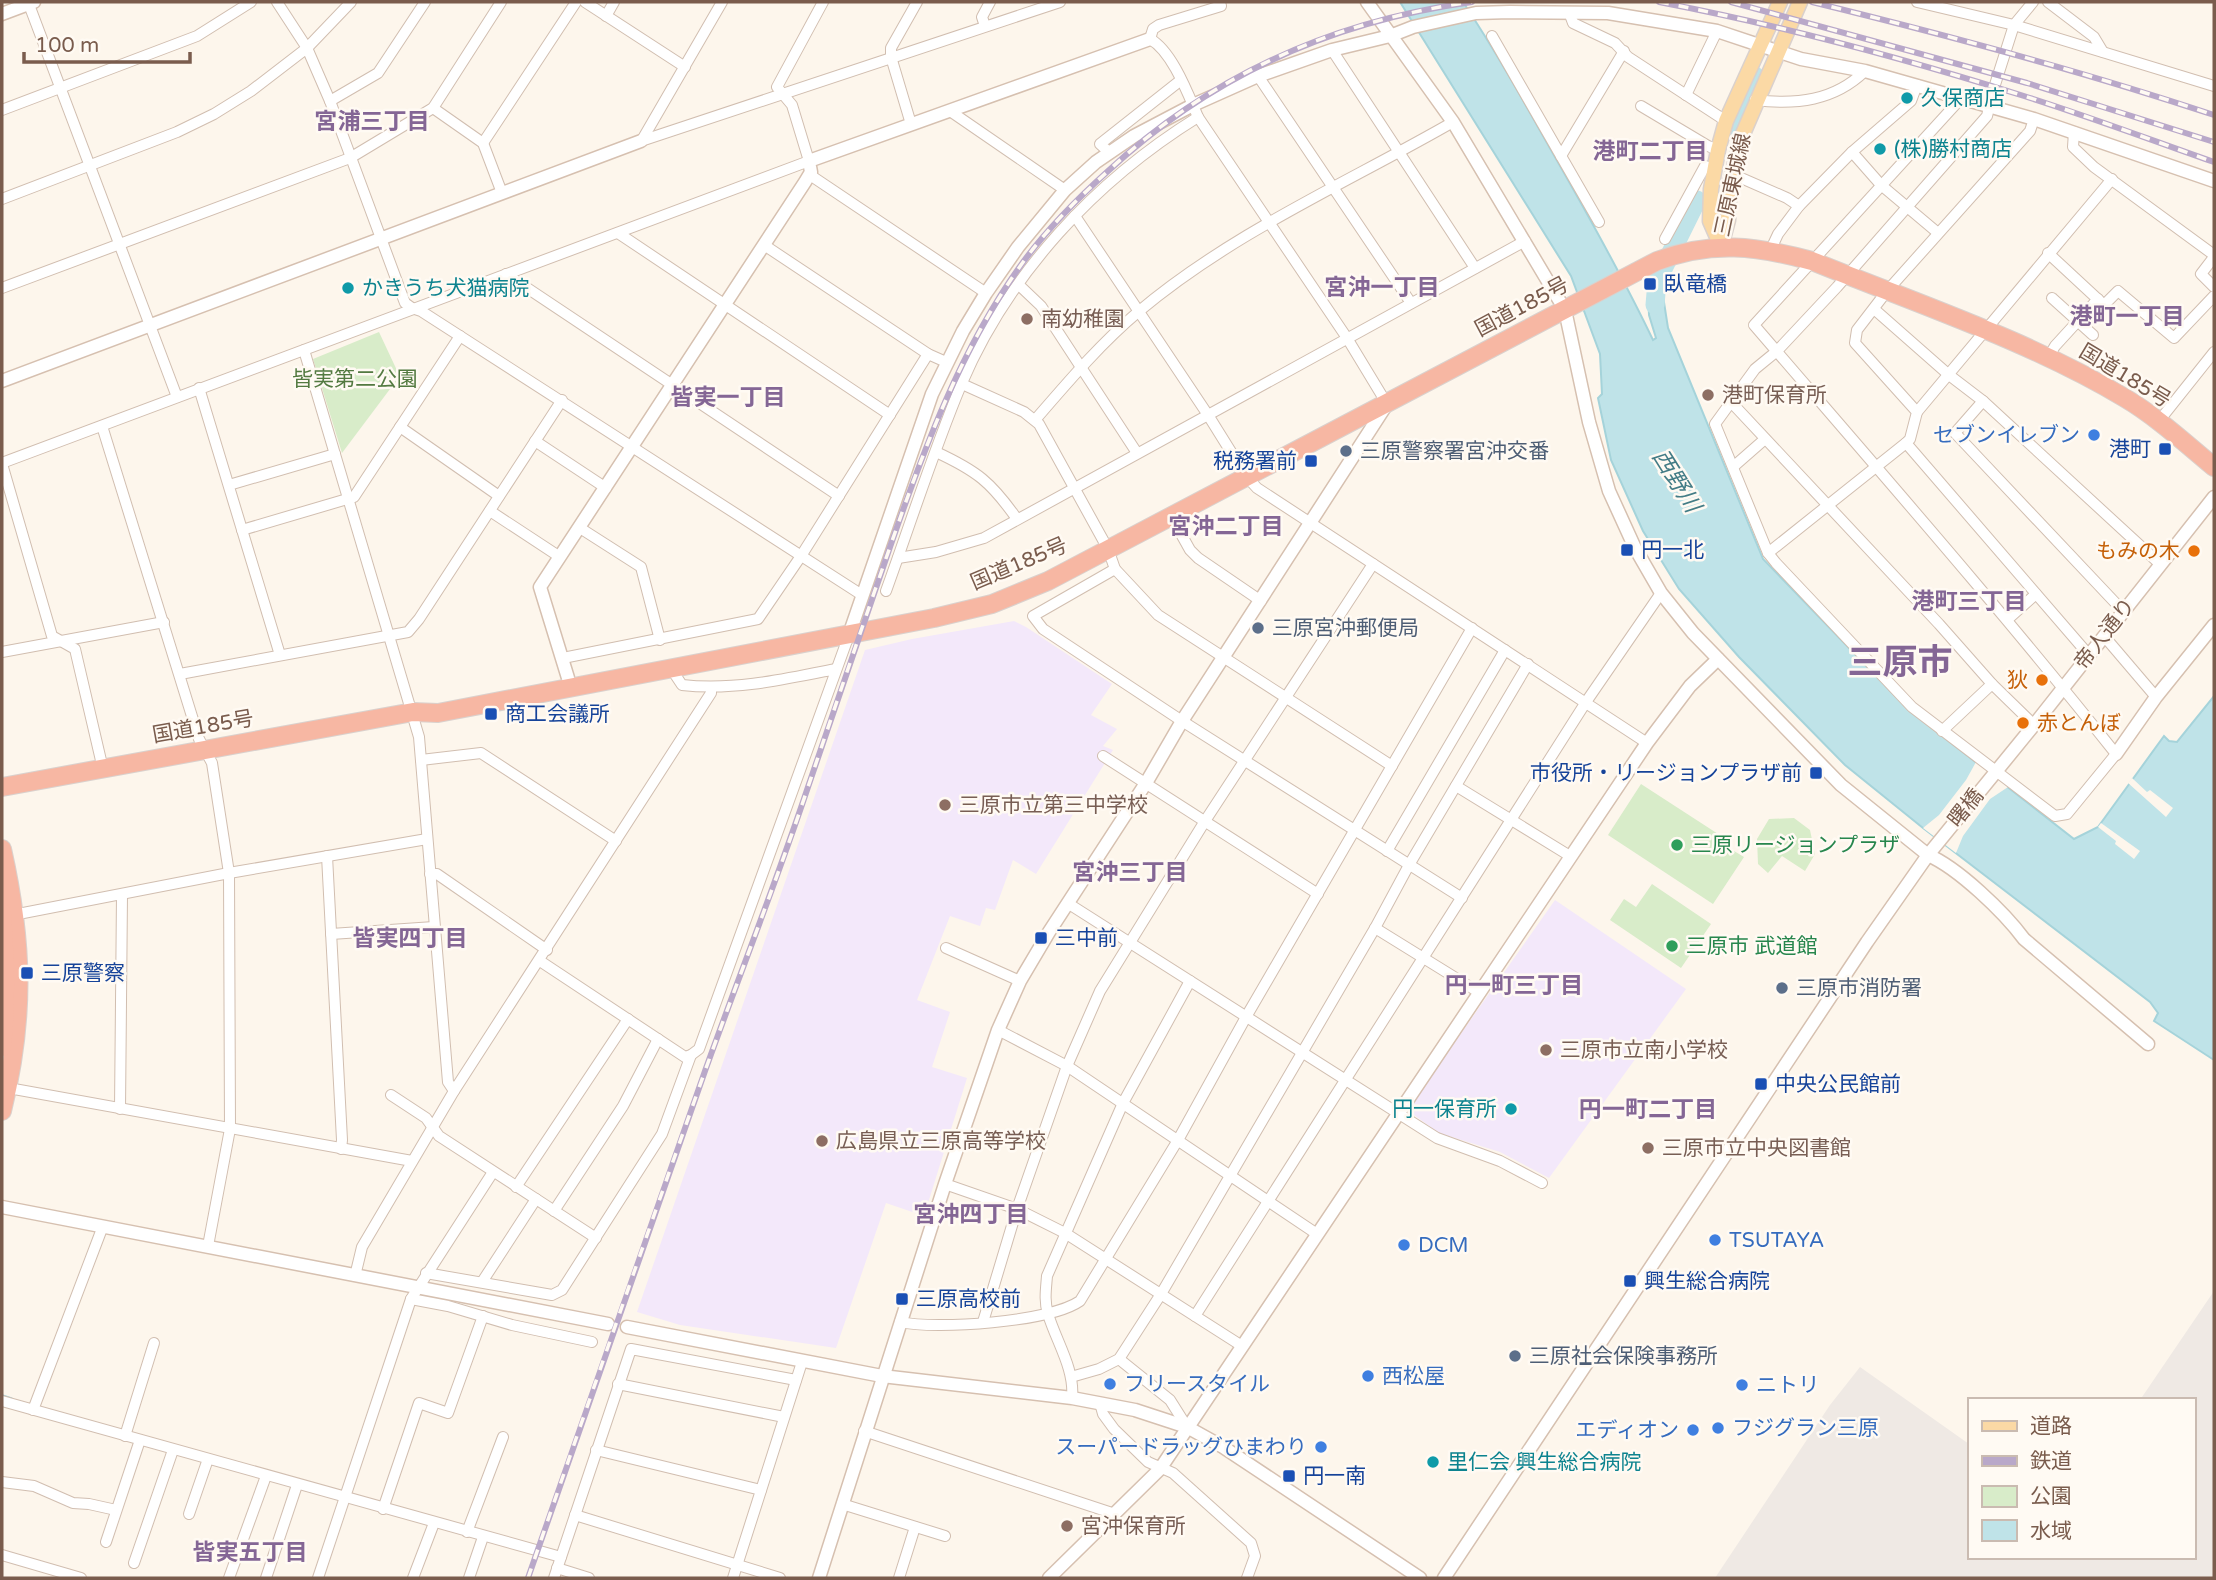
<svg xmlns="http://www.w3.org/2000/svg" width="2216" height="1580" viewBox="0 0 2216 1580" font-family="'Varela Round','Noto Sans JP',sans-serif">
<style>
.industrial{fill:#efe9e4}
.education{fill:#f3e8fa}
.green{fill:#d8ecc9}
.water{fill:#bfe3e8;stroke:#a5d3da;stroke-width:2}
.pier{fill:#fdf6ec}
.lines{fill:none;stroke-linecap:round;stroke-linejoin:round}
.stream{stroke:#a5d3da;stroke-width:3.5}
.river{stroke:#bfe3e8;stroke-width:19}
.street-casing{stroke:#d1beb0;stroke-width:12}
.secondary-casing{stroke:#d6c0b0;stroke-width:15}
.primary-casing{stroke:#dad1cd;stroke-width:17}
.highway-casing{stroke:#dad1cd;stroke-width:20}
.street{stroke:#fff;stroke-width:10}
.secondary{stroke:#fff;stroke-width:12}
.primary{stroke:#fbd9a5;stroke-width:14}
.highway{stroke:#f7b7a3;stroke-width:18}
.rail-casing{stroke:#b9a8c9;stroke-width:6}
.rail{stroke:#fffaf3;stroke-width:3.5;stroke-dasharray:10;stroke-linecap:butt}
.culture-dot{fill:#0f9aa8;stroke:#fffaf3;stroke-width:2.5}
.transit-dot{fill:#1a4fb4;stroke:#fffaf3;stroke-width:2.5}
.education-dot{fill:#8d6e63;stroke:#fffaf3;stroke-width:2.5}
.shop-dot{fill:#3f7fe0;stroke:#fffaf3;stroke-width:2.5}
.service-dot{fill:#5c6f8a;stroke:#fffaf3;stroke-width:2.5}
.food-dot{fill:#e8710a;stroke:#fffaf3;stroke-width:2.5}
.leisure-dot{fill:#2e9e5b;stroke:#fffaf3;stroke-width:2.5}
.labels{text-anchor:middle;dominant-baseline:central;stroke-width:5;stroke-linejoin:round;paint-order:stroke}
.culture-label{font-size:21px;fill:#0d838f;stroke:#fffaf3;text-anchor:start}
.street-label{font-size:21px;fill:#7a5c4d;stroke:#fffaf3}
.transit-label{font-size:21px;fill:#164399;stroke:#fffaf3;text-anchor:start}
.education-label{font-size:21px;fill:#785e54;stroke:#fffaf3;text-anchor:start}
.park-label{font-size:21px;fill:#537a41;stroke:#fffaf3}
.shop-label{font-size:21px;fill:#366cbe;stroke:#fffaf3;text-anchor:start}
.service-label{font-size:21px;fill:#4e5e75;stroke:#fffaf3;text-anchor:start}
.food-label{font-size:21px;fill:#c56008;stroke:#fffaf3;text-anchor:end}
.leisure-label{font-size:21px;fill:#27864d;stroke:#fffaf3;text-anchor:start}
.neighbourhood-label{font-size:23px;font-weight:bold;fill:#846695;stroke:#fffaf3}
.water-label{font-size:23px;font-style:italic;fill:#437c86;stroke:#fffaf3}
.town-label{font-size:35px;font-weight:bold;fill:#846695;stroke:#fffaf3}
</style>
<rect width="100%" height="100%" fill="#fdf6ec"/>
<polygon class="industrial" points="2214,1291 2214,1578 1715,1578 1830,1405 1860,1367 1969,1444 1969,1557 2193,1557 2193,1400 2140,1400"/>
<g class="education">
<polygon points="1014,621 1026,627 1112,684 1091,715 1117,729 1103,746 1113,750 1036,874 1013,860 995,910 986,908 980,926 950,916 917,1000 950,1012 932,1067 967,1078 924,1216 886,1203 836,1348 680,1325 637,1312 865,650 912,639"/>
<polygon points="1555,900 1686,989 1549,1178 1500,1152 1439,1133 1407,1110"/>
</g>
<g class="green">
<polygon points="379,332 401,379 390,389 342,453 313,359"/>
<polygon points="1641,784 1732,843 1729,848 1744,857 1713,904 1608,835"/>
<polygon points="1794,818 1810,830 1815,854 1805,871 1782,856 1768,873 1758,864 1757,839 1769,819"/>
<polygon points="1652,884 1711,924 1681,968 1610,920 1624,899 1636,907"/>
</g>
<path class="water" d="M1400,2h63c32,48 60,98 88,148 36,63 71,125 102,190l3,-2 -7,-23 -1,-33 18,-5 -3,19 5,32 95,231 146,151 165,129 24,-12 66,-91 5,5 8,1 37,-46v364l-60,-39 4,-8 -8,-11 -227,-174 -78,-63 -106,-108 -60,-68 -36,-58 -32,-71 -13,-62 4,-4 -2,-40 -29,-78z"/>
<g class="pier">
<polygon points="1976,762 2008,787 1990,799 1963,836 1956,853 1923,828 1939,815 1966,780"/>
<polygon points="2132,778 2147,792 2150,790 2173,808 2166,817 2128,783"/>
<polygon points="2101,823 2140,851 2134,859 2115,844 2116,841 2098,827"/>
</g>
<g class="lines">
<polyline class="stream" points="2,1396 11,1399"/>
<g class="river">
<polyline points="1732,129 1755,76"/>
<polyline points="1655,305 1657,281 1697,200"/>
</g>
<defs>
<g id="street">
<polyline points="28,2 177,397"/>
<polyline points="277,2 307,48 330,101 405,303 412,308 421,311 862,595"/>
<polyline points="585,2 685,67"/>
<path d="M1220,2l1,4 -62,19 -6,4 -3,10c22,12 38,55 48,78l149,221 40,66"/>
<polyline points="1917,2 2014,25 2214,86"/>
<polyline points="2048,2 2094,37 2103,52"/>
<polyline points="1569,12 1573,23 1615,43 1628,57 1726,121"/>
<polyline points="606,16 614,2"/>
<polyline points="985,26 982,17 990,2"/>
<polyline points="1492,36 1599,222"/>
<polyline points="1332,50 1475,268"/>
<polyline points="1258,76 1411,303"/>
<polyline points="1686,95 1717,31"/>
<path d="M1958,96l-3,9 -201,220c122,142 246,283 362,429l-49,60 -12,2 -143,-109 -136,-144 -8,-10 -53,-129 40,-55 22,-18 60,-64 150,-171 6,-25 21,-66 19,-23"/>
<path d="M1755,100c41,5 79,1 110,-29"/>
<polyline points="330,101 378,73 425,2"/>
<polyline points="1641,106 1708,146 1718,150"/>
<polyline points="433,108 483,143 502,193"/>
<polyline points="2,110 197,36 251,2"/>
<polyline points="950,111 1065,190"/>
<polyline points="911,124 891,57 891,48 917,2"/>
<polyline points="2074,132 2073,147 2094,167 2214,255"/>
<polyline points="642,140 722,2"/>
<polyline points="641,141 1060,2"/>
<polyline points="483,143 576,2"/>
<polyline points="1852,152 1881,185 1938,233"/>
<polyline points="1110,153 1100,144 1181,80"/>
<polyline points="1561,156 1624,51"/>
<polyline points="811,172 813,177 986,293"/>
<polyline points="1732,174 1787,198 1799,206"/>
<polyline points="2,199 177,132 214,114 251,91 307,48 351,2"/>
<polyline points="1075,216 1208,415 1246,476 1257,488 1647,743"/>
<polyline points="618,233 890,415"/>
<polyline points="1665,239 1705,166 1714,169"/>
<polyline points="764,245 928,354 946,362"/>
<polyline points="1771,249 1778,234 1799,206 1852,152 1911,101 1917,85"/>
<polyline points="2048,253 2104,305 2118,291 2174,338 2214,296"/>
<polyline points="2214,257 2201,274 2214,287"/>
<polyline points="506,274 839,496"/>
<polyline points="1019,285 1041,306 1137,453"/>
<polyline points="2,288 350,158 433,108 501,2"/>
<polyline points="2052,298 2093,335"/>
<polyline points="1874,309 1949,375 1983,401 2160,564"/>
<polyline points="304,350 419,737 448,1082 454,1091"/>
<polyline points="2048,358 2055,346 2098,299"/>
<polyline points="962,384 1024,412 1039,424 1108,549 1115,569 1158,615 1392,766"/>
<polyline points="199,388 280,655"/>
<polyline points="1983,401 1955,433 2123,611"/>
<polyline points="1731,402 1939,624 1992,684 2034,725"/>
<polyline points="1917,412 2112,179"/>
<path d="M1035,420c32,-37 65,-76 103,-108 95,-80 209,-129 315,-190"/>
<polyline points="2159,421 2214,352"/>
<polyline points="102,426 199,739 212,763 229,873 230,1129 208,1246"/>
<polyline points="400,427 499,496"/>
<polyline points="535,441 606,488"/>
<polyline points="1906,443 2088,654"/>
<path d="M936,452c41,19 55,30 81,67"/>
<polyline points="2,463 809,161 792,105 777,87 823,2"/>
<polyline points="2,464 52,636 75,649 103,769"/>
<polyline points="1733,467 1765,439"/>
<polyline points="229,485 335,454"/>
<polyline points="490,511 560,557"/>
<polyline points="1171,516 1190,550 1198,558 1261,601"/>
<polyline points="580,528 641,567 660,640"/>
<polyline points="242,530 354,497 460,336"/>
<polyline points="1768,553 1906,443 1910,439 1917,412 1855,343 1857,330 1887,291 2030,131 2034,119"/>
<polyline points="898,558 936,552 984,538 1525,241"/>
<polyline points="1115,569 1033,616 1043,629 1182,721 1462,898"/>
<path d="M886,591c25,-69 47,-139 75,-206 48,-112 134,-204 237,-268"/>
<polyline points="2008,619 2036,594"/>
<polyline points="2104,636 2156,697"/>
<polyline points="2,652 164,622"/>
<polyline points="563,658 758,619 801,556 928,354"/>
<path d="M672,670l10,15c52,6 104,-6 154,-16"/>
<polyline points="180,674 408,632 419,619 562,400"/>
<polyline points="1942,731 1992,684"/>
<polyline points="1103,756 1318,894"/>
<polyline points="421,760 481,753 616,841"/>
<polyline points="1456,786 1570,856"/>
<polyline points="1387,851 1505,650"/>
<polyline points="327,856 342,1140 341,1149"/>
<polyline points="430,874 437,874 547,950"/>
<polyline points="1069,904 1437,1138 1500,1161 1542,1183"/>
<polyline points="13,915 229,873 427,839"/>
<polyline points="1375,928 1480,993"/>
<polyline points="331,934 434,927"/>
<polyline points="946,948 1020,981"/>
<polyline points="540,961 685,1057 691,1055 699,1049 849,635"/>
<polyline points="998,1030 1067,1066 1317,1234"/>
<polyline points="3,1087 412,1161"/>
<polyline points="391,1095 426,1118 439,1136 596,1238"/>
<polyline points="120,1109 122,895"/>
<polyline points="945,1184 1017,1209 1065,1233 1242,1346"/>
<polyline points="516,1187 628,1019"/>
<polyline points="554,1211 623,1106 658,1039"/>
<polyline points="426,1273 552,1295 562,1290 662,1134 691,1055"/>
<polyline points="355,1276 362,1247 454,1091 711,693 711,689"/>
<polyline points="482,1282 536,1199"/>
<polyline points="411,1299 448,1306 512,1325 592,1342"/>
<polyline points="1195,1316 1586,702 1661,593"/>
<path d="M900,1322c36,8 150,0 180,-21l98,-161 68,-123 226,-389"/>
<polyline points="983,1322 1017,1209 1067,1066 1100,991 1205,821 1373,564"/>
<polyline points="1119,1359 1170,1400 1187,1427"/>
<polyline points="1071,1377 1099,1369 1119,1359 1161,1294 1375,928 1409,865 1528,664"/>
<polyline points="618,1384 784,1417"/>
<path d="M1072,1398c3,-29 -16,-57 -24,-84 -4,-13 -2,-25 -1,-38l76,-173 67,-122"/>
<polyline points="2,1401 561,1557"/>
<polyline points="1100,1403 1103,1414 1114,1429 1148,1462 1173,1473 1251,1543 1255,1556 1247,1578"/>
<polyline points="33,1410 103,1226"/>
<polyline points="864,1431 1115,1514"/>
<polyline points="125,1436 154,1343"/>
<polyline points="596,1450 761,1490"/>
<polyline points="2,1482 34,1486 73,1503 89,1504 116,1510"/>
<polyline points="842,1504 945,1536"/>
<polyline points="383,1509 419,1403 448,1413 483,1316"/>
<polyline points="189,1514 208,1459"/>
<polyline points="575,1515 780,1578"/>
<polyline points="467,1532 503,1437"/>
<polyline points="106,1542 140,1440"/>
<polyline points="2,1555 81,1578"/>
<polyline points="134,1563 173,1450"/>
<polyline points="557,1568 589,1578"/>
<polyline points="229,1578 266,1476"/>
<polyline points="266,1578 297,1485"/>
<polyline points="318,1578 411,1299 493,1172"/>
<polyline points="413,1578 434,1523"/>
<polyline points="469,1578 483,1537"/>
<polyline points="554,1578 631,1349 796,1380"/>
<polyline points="733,1578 802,1362"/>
<polyline points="899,1578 915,1527"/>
</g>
<g id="secondary">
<path d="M1367,2l86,120 112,188 24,112 20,69 26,57 26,45 32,40 148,152 87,70c30,13 76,57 96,84l124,105"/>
<polyline points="2,14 34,2"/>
<polyline points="2,381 641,141"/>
<polyline points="849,635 932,394 963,331 986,293 1018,247 1065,190 1096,162 1134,136 1193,105 1258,76 1332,50 1390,36 1413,27 1476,13 1510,12 1608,13 1717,31 1801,59 1865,71 2034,119 2214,181"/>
<polyline points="568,678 540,587 805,182 811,172 809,161 1150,39"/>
<polyline points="2116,754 2156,697 2214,625"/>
<polyline points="2,1207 608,1324"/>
<polyline points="627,1327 882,1376 1072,1398 1135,1410 1187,1427 1223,1447 1420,1578"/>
<polyline points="819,1578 945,1184 998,1030 1020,981 1049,932 1146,783 1182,721 1387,404"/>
<polyline points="1049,1578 1160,1469 1647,743 1690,686 1718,659"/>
<polyline points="1444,1578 1867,942 1928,855 2034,725 2214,497"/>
</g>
<g id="primary">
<polyline points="1721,246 1710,221 1711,189 1718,150 1726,121 1780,2"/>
<polyline points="1721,246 1728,220 1730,183 1742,136 1800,2"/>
</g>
<g id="highway">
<path d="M2,787l411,-75 25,1 496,-95 58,-14 56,-23 609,-320c55,-21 100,-15 155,0 103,42 218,80 313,137 32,19 60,45 89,69"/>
<path d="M2,849c21,93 23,169 0,262"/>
<path d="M2,912c3,45 5,89 0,135"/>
</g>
</defs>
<use href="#street" class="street-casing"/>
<use href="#secondary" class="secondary-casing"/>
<use href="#primary" class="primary-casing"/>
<use href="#highway" class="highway-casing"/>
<use href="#street" class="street"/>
<use href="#secondary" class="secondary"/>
<use href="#primary" class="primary"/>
<use href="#highway" class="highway"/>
<defs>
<g id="rail">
<path d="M1659,2c121,23 247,57 365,94 64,20 127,44 190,66"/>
<polyline points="1731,2 2027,83 2214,142"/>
<path d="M1812,2c135,33 270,69 402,113"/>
<path d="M528,1578c58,-169 117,-338 177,-507 34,-95 71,-188 103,-284 27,-80 54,-160 82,-240 34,-98 70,-197 131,-282 25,-35 55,-65 86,-93 104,-97 225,-151 365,-170"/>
</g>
</defs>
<use href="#rail" class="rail-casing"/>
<use href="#rail" class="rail"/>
</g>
<g class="culture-dot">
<circle cx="1907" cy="98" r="7"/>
<circle cx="1880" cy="149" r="7"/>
<circle cx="348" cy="288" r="7"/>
<circle cx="1511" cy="1109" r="7"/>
<circle cx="1433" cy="1462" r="7"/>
</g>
<g class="transit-dot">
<rect x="1643" y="277" width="14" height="14" rx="3.5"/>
<rect x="2158" y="442" width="14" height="14" rx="3.5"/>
<rect x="1304" y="454" width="14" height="14" rx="3.5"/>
<rect x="1620" y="543" width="14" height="14" rx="3.5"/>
<rect x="484" y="707" width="14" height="14" rx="3.5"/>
<rect x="1809" y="766" width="14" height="14" rx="3.5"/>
<rect x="1034" y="931" width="14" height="14" rx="3.5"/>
<rect x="20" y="966" width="14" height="14" rx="3.5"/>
<rect x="1754" y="1077" width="14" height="14" rx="3.5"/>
<rect x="1623" y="1274" width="14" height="14" rx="3.5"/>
<rect x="895" y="1292" width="14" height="14" rx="3.5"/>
<rect x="1282" y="1469" width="14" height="14" rx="3.5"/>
</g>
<g class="education-dot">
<circle cx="1027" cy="319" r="7"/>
<circle cx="1708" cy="395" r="7"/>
<circle cx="945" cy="805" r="7"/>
<circle cx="1546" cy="1050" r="7"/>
<circle cx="822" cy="1141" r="7"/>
<circle cx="1648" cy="1148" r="7"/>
<circle cx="1067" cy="1526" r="7"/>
</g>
<g class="shop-dot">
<circle cx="2094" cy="435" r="7"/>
<circle cx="1715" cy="1240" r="7"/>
<circle cx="1404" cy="1245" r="7"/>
<circle cx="1368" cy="1376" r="7"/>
<circle cx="1110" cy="1384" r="7"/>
<circle cx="1742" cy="1385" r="7"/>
<circle cx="1718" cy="1428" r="7"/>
<circle cx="1693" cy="1430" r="7"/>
<circle cx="1321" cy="1447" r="7"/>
</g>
<g class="service-dot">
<circle cx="1346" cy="451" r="7"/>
<circle cx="1258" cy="628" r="7"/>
<circle cx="1782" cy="988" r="7"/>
<circle cx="1515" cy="1356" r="7"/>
</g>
<g class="food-dot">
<circle cx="2194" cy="551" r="7"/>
<circle cx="2042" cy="680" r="7"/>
<circle cx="2023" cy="723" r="7"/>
</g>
<g class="leisure-dot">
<circle cx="1677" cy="845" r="7"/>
<circle cx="1672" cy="946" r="7"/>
</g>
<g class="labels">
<g class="culture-label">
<text x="1921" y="98">久保商店</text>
<text x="1894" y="149">(株)勝村商店</text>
<text x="362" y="288">かきうち犬猫病院</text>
<text x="1497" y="1109" text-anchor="end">円一保育所</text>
<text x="1447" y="1462">里仁会 興生総合病院</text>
</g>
<g class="street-label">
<text transform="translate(1733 185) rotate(-78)">三原東城線</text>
<text transform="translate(1522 307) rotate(-28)">国道185号</text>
<text transform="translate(2125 376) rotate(31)">国道185号</text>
<text transform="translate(1019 564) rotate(-23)">国道185号</text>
<text transform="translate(2105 634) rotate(-52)">帝人通り</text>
<text transform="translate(203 727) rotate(-10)">国道185号</text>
<text transform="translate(1966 808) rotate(-51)">曙橋</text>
</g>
<g class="transit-label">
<text x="1664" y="284">臥竜橋</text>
<text x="2151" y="449" text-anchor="end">港町</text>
<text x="1297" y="461" text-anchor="end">税務署前</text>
<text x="1641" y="550">円一北</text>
<text x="505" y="714">商工会議所</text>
<text x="1802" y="773" text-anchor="end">市役所・リージョンプラザ前</text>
<text x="1055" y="938">三中前</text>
<text x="41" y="973">三原警察</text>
<text x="1775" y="1084">中央公民館前</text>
<text x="1644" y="1281">興生総合病院</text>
<text x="916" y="1299">三原高校前</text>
<text x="1303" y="1476">円一南</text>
</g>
<g class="education-label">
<text x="1041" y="319">南幼稚園</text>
<text x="1722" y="395">港町保育所</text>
<text x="959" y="805">三原市立第三中学校</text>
<text x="1560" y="1050">三原市立南小学校</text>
<text x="836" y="1141">広島県立三原高等学校</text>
<text x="1662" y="1148">三原市立中央図書館</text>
<text x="1081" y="1526">宮沖保育所</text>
</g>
<g class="park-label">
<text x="355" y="379">皆実第二公園</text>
</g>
<g class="shop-label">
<text x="2080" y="435" text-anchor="end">セブンイレブン</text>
<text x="1729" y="1240">TSUTAYA</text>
<text x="1418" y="1245">DCM</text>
<text x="1382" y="1376">西松屋</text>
<text x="1124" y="1384">フリースタイル</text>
<text x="1756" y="1385">ニトリ</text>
<text x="1732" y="1428">フジグラン三原</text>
<text x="1679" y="1430" text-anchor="end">エディオン</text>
<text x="1307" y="1447" text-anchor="end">スーパードラッグひまわり</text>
</g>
<g class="service-label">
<text x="1360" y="451">三原警察署宮沖交番</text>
<text x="1272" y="628">三原宮沖郵便局</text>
<text x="1796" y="988">三原市消防署</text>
<text x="1529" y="1356">三原社会保険事務所</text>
</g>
<g class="food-label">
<text x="2180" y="551">もみの木</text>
<text x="2028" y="680">狄</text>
<text x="2037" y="723" text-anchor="start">赤とんぼ</text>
</g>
<g class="leisure-label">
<text x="1691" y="845">三原リージョンプラザ</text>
<text x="1686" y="946">三原市 武道館</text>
</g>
<g class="neighbourhood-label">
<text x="372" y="122">宮浦三丁目</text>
<text x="1650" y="152">港町二丁目</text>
<text x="1382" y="288">宮沖一丁目</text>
<text x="2127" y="317">港町一丁目</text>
<text x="728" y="398">皆実一丁目</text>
<text x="1226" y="527">宮沖二丁目</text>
<text x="1969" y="602">港町三丁目</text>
<text x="1130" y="873">宮沖三丁目</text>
<text x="410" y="939">皆実四丁目</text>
<text x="1514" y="986">円一町三丁目</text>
<text x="1648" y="1110">円一町二丁目</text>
<text x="971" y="1215">宮沖四丁目</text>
<text x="250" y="1553">皆実五丁目</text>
</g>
<g class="water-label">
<text transform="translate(1676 481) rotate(58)">西野川</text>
</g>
<g class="town-label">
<text x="1900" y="663">三原市</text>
</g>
</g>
<rect width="2216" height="1580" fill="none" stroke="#7a5c4d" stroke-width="7"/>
<rect x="1968" y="1398" width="228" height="161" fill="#fffaf3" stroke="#cabbb1" stroke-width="2"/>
<rect x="1982" y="1421" width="35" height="10" fill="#fbd9a5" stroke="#cabbb1" stroke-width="2"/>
<text x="2030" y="1433" font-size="21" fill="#7a5c4d">道路</text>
<rect x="1982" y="1456" width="35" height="10" fill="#b9a8c9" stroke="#cabbb1" stroke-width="2"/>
<text x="2030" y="1468" font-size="21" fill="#7a5c4d">鉄道</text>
<rect x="1982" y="1486" width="35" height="21" fill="#d8ecc9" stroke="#cabbb1" stroke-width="2"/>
<text x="2030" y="1503" font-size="21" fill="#7a5c4d">公園</text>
<rect x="1982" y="1520" width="35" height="21" fill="#bfe3e8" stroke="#cabbb1" stroke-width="2"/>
<text x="2030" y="1538" font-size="21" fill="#7a5c4d">水域</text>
<path d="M24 52v10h166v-10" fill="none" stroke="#7a5c4d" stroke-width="3.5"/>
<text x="35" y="52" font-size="21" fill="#7a5c4d" stroke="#fffaf3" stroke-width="5" paint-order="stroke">100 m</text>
</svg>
